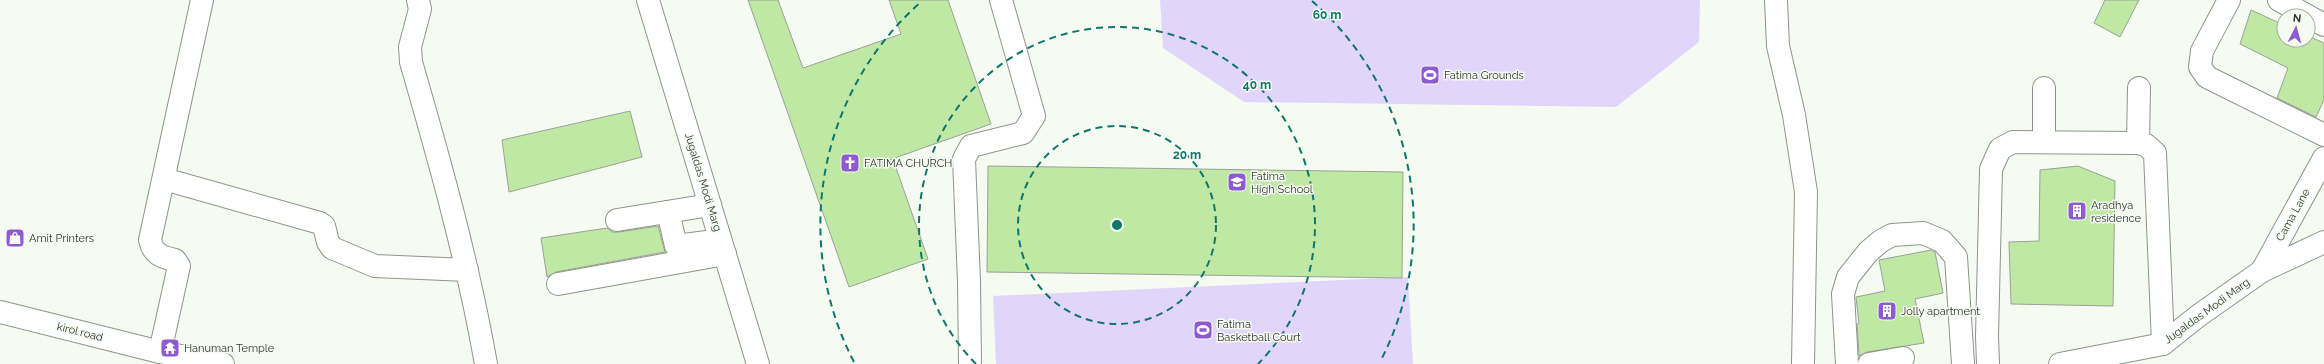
<svg xmlns="http://www.w3.org/2000/svg" width="2324" height="364" viewBox="0 0 2324 364" font-family="Raleway,sans-serif">
<style>
.park{fill:#e2d5fc}
.building{fill:#bee8a3;stroke:#9ba198}
.lines{fill:none;stroke-linecap:round;stroke-linejoin:round}
.minor-casing{stroke:#8f948b;stroke-width:24}
.tertiary-casing{stroke:#8f948b;stroke-width:24}
.minor{stroke:#fff;stroke-width:22}
.tertiary{stroke:#fff;stroke-width:22}
.ring{fill:none;stroke:#0f766e;stroke-width:2;stroke-dasharray:7 5}
.labels{text-anchor:middle;dominant-baseline:central;stroke-width:3;stroke-linejoin:round;paint-order:stroke}
.poi-label{font-size:11px;fill:#333632;stroke:#f5fbf1;text-anchor:start}
.street-label{font-size:11px;fill:#333632;stroke:#f5fbf1}
.centre{fill:#0f766e;stroke:#f5fbf1;stroke-width:2}
.ring-label{font-size:12px;text-anchor:middle;font-weight:bold;fill:#0f766e;stroke:#f5fbf1;stroke-width:3;stroke-linejoin:round;paint-order:stroke}
</style>
<rect width="100%" height="100%" fill="#f5fbf1"/>
<g class="park">
<polygon points="1160,0 1700,0 1699,42 1616,107 1244,102 1163,48"/>
<polygon points="1408,277 1413,364 996,364 993,296"/>
</g>
<g class="building">
<polygon points="748,0 778,0 803,68 901,34 889,0 948,0 991,124 875,165 895,165 928,259 849,287"/>
<polygon points="2105,0 2139,0 2120,37 2094,23"/>
<polygon points="2251,10 2284,25 2284,40 2308,40 2308,36 2324,43 2324,100 2316,117 2277,98 2288,68 2240,44"/>
<polygon points="630,111 642,157 509,192 502,140"/>
<polygon points="988,166 1403,172 1402,278 987,272"/>
<polygon points="2078,166 2115,181 2113,306 2011,304 2009,242 2039,241 2040,170"/>
<polygon points="658,226 665,252 556,272 547,277 541,238 607,228 612,232 619,232"/>
<polygon points="1931,250 1935,252 1943,293 1915,299 1924,343 1867,352 1859,356 1857,324 1859,323 1856,297 1885,291 1879,260"/>
</g>
<g class="lines">
<defs>
<g id="minor">
<path d="M418,0l2,9 -10,38 1,15c29,100 57,200 75,302"/>
<polyline points="1776,0 1778,46 1794,115 1806,192 1803,364"/>
<polyline points="2229,0 2202,51 2200,67 2207,77 2324,135"/>
<polyline points="2279,0 2324,25"/>
<polyline points="2044,142 2044,88"/>
<polyline points="2138,143 2139,88"/>
<polyline points="164,179 320,223 324,226 328,242 332,248 375,266 467,270"/>
<polyline points="668,212 676,246 707,242"/>
<polyline points="617,220 710,205"/>
<polyline points="2262,271 2324,158"/>
<polyline points="558,284 725,254"/>
<polyline points="0,312 160,352 223,364"/>
<path d="M160,352l19,-86 -4,-6c-14,-3 -22,-6 -25,-20l52,-240"/>
<polyline points="970,364 969,282 964,159 971,146 1023,133 1034,116 1001,0"/>
<polyline points="1847,364 1843,294 1848,277 1868,252 1881,241 1892,235 1923,233 1942,241 1956,257 1963,364"/>
<polyline points="1869,364 1903,358"/>
<polyline points="1988,364 1987,336 1991,169 2000,149 2013,142 2138,143 2146,145 2155,153 2163,344"/>
</g>
<g id="tertiary">
<polyline points="648,0 758,364"/>
<polyline points="2060,364 2163,344 2198,316 2262,271 2324,242"/>
</g>
</defs>
<use href="#minor" class="minor-casing"/>
<use href="#tertiary" class="tertiary-casing"/>
<use href="#minor" class="minor"/>
<use href="#tertiary" class="tertiary"/>
</g>
<g class="ring">
<circle cx="1117" cy="225" r="99"/>
<path d="M976 364A198 198 0 1 1 1258 364"/>
<path d="M854 362A297 297 0 0 1 922 1M1312 1A297 297 0 0 1 1380 362"/>
</g>
<defs>
<symbol id="stadium-square" viewBox="-11 -11 22 22"><rect x="-9" y="-9" width="18" height="18" rx="4" fill="#8d5ad2" stroke="#f5fbf1"/><path d="M0-5a6.5 5 0 1 0 0 10a6.5 5 0 1 0 0-10ZM-3.5-1.8h7v3.6h-7Z" fill="#fff"/></symbol>
<symbol id="church-square" viewBox="-11 -11 22 22"><rect x="-9" y="-9" width="18" height="18" rx="4" fill="#8d5ad2" stroke="#f5fbf1"/><path d="M-1.2-6h2.4v3.5h3.3v2.4h-3.3V6h-2.4V-.1h-3.3v-2.4h3.3Z" fill="#fff"/></symbol>
<symbol id="school-square" viewBox="-11 -11 22 22"><rect x="-9" y="-9" width="18" height="18" rx="4" fill="#8d5ad2" stroke="#f5fbf1"/><path d="M0-5L7-2L0 1L-7-2ZM-4 1L0 2.5L4 1V4Q0 6-4 4Z" fill="#fff"/></symbol>
<symbol id="building-square" viewBox="-11 -11 22 22"><rect x="-9" y="-9" width="18" height="18" rx="4" fill="#8d5ad2" stroke="#f5fbf1"/><path d="M-4-6H4V6H1V3H-1V6H-4ZM-2.5-4.3h1.7v1.8h-1.7ZM.8-4.3h1.7v1.8H.8ZM-2.5-1h1.7V.8h-1.7ZM.8-1h1.7V.8H.8Z" fill="#fff"/></symbol>
<symbol id="shop-square" viewBox="-11 -11 22 22"><rect x="-9" y="-9" width="18" height="18" rx="4" fill="#8d5ad2" stroke="#f5fbf1"/><path d="M-5-2.5h2.3a2.7 3.5 0 0 1 5.4 0H5L5.5 6h-11ZM-1.5-2.5h3a1.5 2.3 0 0 0-3 0Z" fill="#fff"/></symbol>
<symbol id="temple-square" viewBox="-11 -11 22 22"><rect x="-9" y="-9" width="18" height="18" rx="4" fill="#8d5ad2" stroke="#f5fbf1"/><path d="M0-6L5-2H3V0L6.5 2.5H4V6H1.5V3h-3V6H-4V2.5H-6.5L-3 0V-2H-5Z" fill="#fff"/></symbol>
</defs>
<g fill-rule="evenodd">
<use href="#stadium-square" x="1419" y="64" width="22" height="22"/>
<use href="#church-square" x="839" y="152" width="22" height="22"/>
<use href="#school-square" x="1226" y="171" width="22" height="22"/>
<use href="#building-square" x="2066" y="200" width="22" height="22"/>
<use href="#shop-square" x="4" y="227" width="22" height="22"/>
<use href="#building-square" x="1876" y="300" width="22" height="22"/>
<use href="#stadium-square" x="1192" y="319" width="22" height="22"/>
<use href="#temple-square" x="159" y="337" width="22" height="22"/>
</g>
<g class="labels">
<g class="poi-label">
<text x="1444" y="75">Fatima Grounds</text>
<text x="864" y="163">FATIMA CHURCH</text>
<text x="1251" y="176">Fatima<tspan x="1251" dy="13">High School</tspan></text>
<text x="2091" y="205">Aradhya<tspan x="2091" dy="13">residence</tspan></text>
<text x="29" y="238">Amit Printers</text>
<text x="1901" y="311">Jolly apartment</text>
<text x="1217" y="324">Fatima<tspan x="1217" dy="13">Basketball Court</tspan></text>
<text x="184" y="348">Hanuman Temple</text>
</g>
<g class="street-label">
<text transform="translate(703 182) rotate(73)">Jugaldas Modi Marg</text>
<text transform="translate(2293 215) rotate(-61)">Cama Lane</text>
<text transform="translate(2207 311) rotate(-36)">Jugaldas Modi Marg</text>
<text transform="translate(80 332) rotate(14)">kirol road</text>
</g>
</g>
<circle cx="1117" cy="225" r="6" class="centre"/>
<g class="ring-label">
<text x="1327" y="19">60 m</text>
<text x="1257" y="89">40 m</text>
<text x="1187" y="159">20 m</text>
</g>
<g transform="translate(2296 28) rotate(6)"><circle r="19" fill="#f5fbf1" stroke="#a7aca5"/>
<path d="M0-3L7 15L0 10L-7 15Z" fill="#8d5ad2"/>
<text y="-6" font-size="11" font-weight="bold" text-anchor="middle" fill="#333632">N</text>
</g>
</svg>
